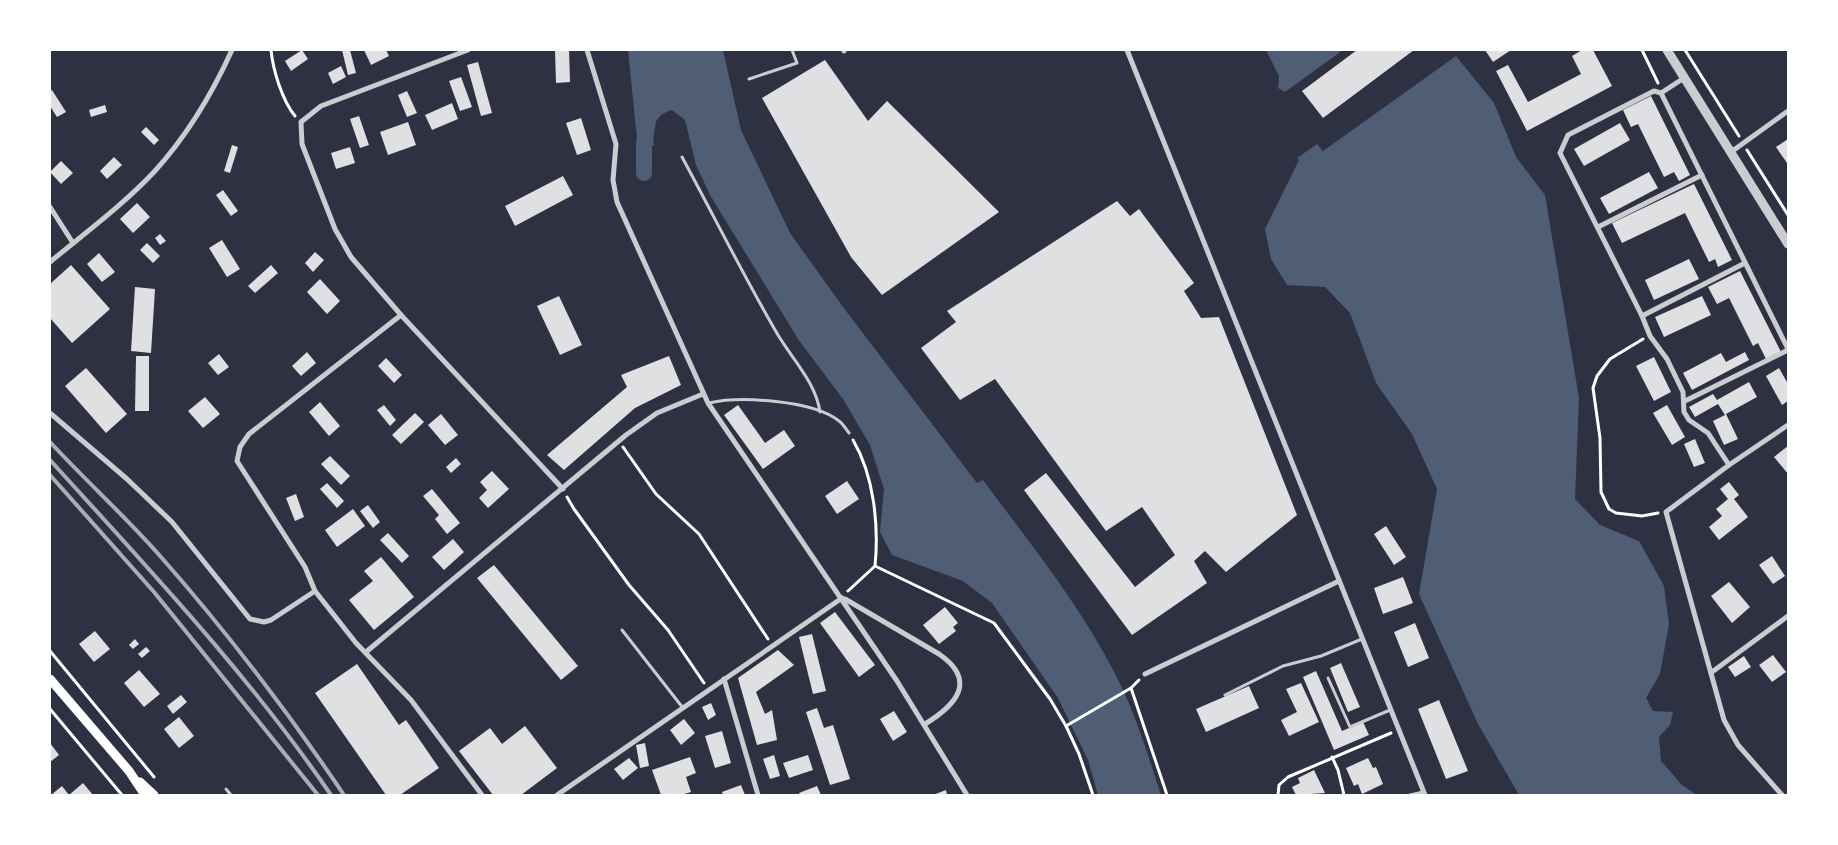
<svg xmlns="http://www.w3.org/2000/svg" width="1838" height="845" viewBox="0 0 1838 845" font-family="'Roboto Condensed',sans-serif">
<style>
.water{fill:#4f5d75}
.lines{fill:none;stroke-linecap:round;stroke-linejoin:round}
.canal{stroke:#4f5d75;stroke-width:16}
.building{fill:#e0e0e3}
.path{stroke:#fff;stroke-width:3}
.service{stroke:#caccd0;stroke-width:3}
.minor{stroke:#caccd0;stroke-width:5}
.tertiary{stroke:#caccd0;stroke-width:9}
.secondary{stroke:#fff;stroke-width:9}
.rail{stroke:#abadb3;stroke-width:4}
</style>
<rect width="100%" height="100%" fill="#2d3142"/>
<g class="water">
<path d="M628,50h95l18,80 49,103 53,74 134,176 6,-3c45,61 94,121 129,188 22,40 35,84 49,127h-63l-10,-35 -30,-62 -66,-95 -29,-22 -71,-26 -12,-23 4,-43 -14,-44 -27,-46 -45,-60 -88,-144 -14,-30 -11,-45 -13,-10c-18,5 -20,18 -18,36l-10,-3 -6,5z"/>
<polygon points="1266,50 1343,50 1285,92 1278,88 1279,76"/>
<polygon points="1456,56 1494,103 1516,157 1545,195 1579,398 1575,499 1600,525 1639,541 1664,586 1669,624 1660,674 1646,698 1653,711 1673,712 1670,725 1659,737 1661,761 1682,785 1697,795 1519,795 1478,724 1419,594 1437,489 1412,434 1376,383 1350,313 1325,287 1287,285 1271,259 1265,229 1299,160 1297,158 1317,144 1323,151"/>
</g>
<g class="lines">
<polyline class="canal" points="644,173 644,143 648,121"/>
</g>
<g class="building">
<polygon points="302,50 308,59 291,71 285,61"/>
<polygon points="342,50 350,50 356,73 348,75"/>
<polygon points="364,50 386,50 389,56 371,65"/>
<polygon points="555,50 569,50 570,82 556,83"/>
<polygon points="1357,50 1414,50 1323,118 1302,91"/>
<polygon points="1485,50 1511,50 1493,62"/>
<polygon points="1582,50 1593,50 1612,86 1527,131 1496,71 1508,65 1528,102 1581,74 1572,56"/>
<polygon points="825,60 868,121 887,101 999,212 882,295 851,257 762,98"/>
<polygon points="478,62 492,113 481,116 467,65"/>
<polygon points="341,66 346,77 333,84 328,73"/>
<polygon points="461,77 472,107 460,111 449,81"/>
<polygon points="52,90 66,112 57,117 50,106 50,91"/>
<polygon points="407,91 417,113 407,117 398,95"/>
<polygon points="1651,96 1690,175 1679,181 1674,172 1664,177 1638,124 1631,127 1623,110"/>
<polygon points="452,103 458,119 432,130 425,115"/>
<polygon points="105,105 107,112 91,117 89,110"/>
<polygon points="359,116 369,145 360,148 350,119"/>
<polygon points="581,118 591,150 577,155 566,123"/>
<polygon points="408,122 416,145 388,155 380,132"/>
<polygon points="1620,123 1630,140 1584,166 1574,149"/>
<polygon points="146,127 159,140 154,145 141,132"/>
<polygon points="1788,139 1788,162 1787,163 1776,147"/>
<polygon points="232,145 238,147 230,173 224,171"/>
<polygon points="350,147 355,163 336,169 331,153"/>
<polygon points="114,157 122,165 107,179 100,171"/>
<polygon points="61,161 73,173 61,184 50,172"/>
<polygon points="1649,172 1658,188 1609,214 1600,198"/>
<polygon points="563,176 573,195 515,226 505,206"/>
<polygon points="1694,184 1732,260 1718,267 1715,259 1709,262 1685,213 1622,243 1612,223"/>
<polygon points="223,190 238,211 231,216 216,195"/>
<polygon points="1117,201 1130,216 1139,209 1194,283 1184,291 1201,318 1219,317 1297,515 1226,572 1205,551 1194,561 1207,583 1132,635 1024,490 1046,473 1135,587 1175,555 1142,507 1106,531 995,379 960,400 921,348 956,322 947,311"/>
<polygon points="137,203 150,217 133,233 120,219"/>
<polygon points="160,234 166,241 160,245 155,238"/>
<polygon points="222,240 240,269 227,277 209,248"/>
<polygon points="147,243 160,256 153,263 140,250"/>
<polygon points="315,252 324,260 313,272 305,263"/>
<polygon points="99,253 115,272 102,282 87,264"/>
<polygon points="1689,259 1699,279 1654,300 1645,280"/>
<polygon points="71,265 110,309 72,343 50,318 50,284"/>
<polygon points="271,265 278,273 255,293 248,286"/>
<polygon points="1740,271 1781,352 1766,359 1758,343 1753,346 1729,298 1717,304 1708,287"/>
<polygon points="320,279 340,301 327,314 307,292"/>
<polygon points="135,287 155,289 151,353 131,351"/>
<polygon points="559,296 582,345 560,355 537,306"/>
<polygon points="1702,296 1711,315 1664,337 1655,317"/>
<polygon points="307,352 316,363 301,376 292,366"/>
<polygon points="1745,352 1749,360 1692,390 1683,373 1721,353 1726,362"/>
<polygon points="219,354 229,367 218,375 208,363"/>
<polygon points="136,356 149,356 149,411 135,411"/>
<polygon points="669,356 681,385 635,408 564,470 547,455 627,387 621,375"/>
<polygon points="1654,357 1671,392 1654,401 1636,366"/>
<polygon points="386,358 402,375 394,383 378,366"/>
<polygon points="86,368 127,414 106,433 65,386"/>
<polygon points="1779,368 1788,384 1788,401 1782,405 1766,376"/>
<polygon points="1749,382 1757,397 1726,414 1738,439 1724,445 1713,421 1725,415 1718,404 1695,417 1689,407 1713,394 1717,400"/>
<polygon points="205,397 220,414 203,428 188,411"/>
<polygon points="320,402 340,426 329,436 309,412"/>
<polygon points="384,405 396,420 390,426 377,410"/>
<polygon points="738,405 765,443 784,430 795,446 763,469 724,415"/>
<polygon points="1667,405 1685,437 1672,445 1653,413"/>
<polygon points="415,413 424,422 401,444 392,435"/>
<polygon points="441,414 458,435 445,445 428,425"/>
<polygon points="1695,439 1705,463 1694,467 1684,444"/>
<polygon points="1788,446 1788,474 1774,457"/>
<polygon points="330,456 350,476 341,485 321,464"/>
<polygon points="456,458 461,464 451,473 446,467"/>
<polygon points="492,471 509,489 488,508 479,498 487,490 480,482"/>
<polygon points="847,481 859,499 837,514 825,496"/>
<polygon points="1729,482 1739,495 1734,499 1748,517 1719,540 1709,527 1722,516 1716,509 1728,499 1720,489"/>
<polygon points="327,483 344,501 337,508 320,489"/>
<polygon points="432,489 460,523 447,534 435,519 439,515 423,496"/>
<polygon points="296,494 304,517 295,521 286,498"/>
<polygon points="368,505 380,522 373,528 360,511"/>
<polygon points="353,509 365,526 337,547 325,530"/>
<polygon points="1386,526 1406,557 1394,565 1374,534"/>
<polygon points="388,533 409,556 402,563 380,540"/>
<polygon points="453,539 464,552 444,570 432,557"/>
<polygon points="1772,556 1785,576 1773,584 1759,565"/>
<polygon points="381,557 414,597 374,630 349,600 373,581 364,571"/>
<polygon points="494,565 578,666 561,680 477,578"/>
<polygon points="1403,577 1413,603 1383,614 1374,588"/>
<polygon points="1729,582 1750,607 1732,623 1711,596"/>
<polygon points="945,607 958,623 953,627 956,631 939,644 923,625"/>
<polygon points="835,612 875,665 859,677 820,623"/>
<polygon points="1415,623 1429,658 1408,667 1394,632"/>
<polygon points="95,631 110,649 94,662 79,644"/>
<polygon points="812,634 826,691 813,694 799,637"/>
<polygon points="135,639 139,644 133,649 129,645"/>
<polygon points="146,647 150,651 142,658 138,654"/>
<polygon points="778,650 794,665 756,692 765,714 772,710 777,740 757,745 738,678"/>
<polygon points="1773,655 1786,672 1772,682 1759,665"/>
<polygon points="1744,656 1751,667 1735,677 1728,667"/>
<polygon points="1341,663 1360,707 1348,712 1330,668"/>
<polygon points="357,664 399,725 406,720 439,768 400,795 386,795 315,693"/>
<polygon points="139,670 160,694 144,707 124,683"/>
<polygon points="1316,671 1342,731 1363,722 1369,735 1334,750 1303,677"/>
<polygon points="1301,683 1319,722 1289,736 1281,720 1297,712 1286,689"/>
<polygon points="1249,686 1259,708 1206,732 1196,709"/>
<polygon points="181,695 187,702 173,714 167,706"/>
<polygon points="1439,700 1468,771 1446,779 1418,709"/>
<polygon points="711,703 716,715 708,720 702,707"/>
<polygon points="817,708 824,728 833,725 850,779 830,785 806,712"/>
<polygon points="894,711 907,732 893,741 880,719"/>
<polygon points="179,717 194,736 179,748 164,729"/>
<polygon points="684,719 695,733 681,745 670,730"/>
<polygon points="525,726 557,768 521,795 493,795 459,751 490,728 502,744"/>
<polygon points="722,731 731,763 715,768 705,736"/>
<polygon points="50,743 59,755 50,762"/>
<polygon points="645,743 649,766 640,768 636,745"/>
<polygon points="774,755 780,776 770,779 763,759"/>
<polygon points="808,755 813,770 789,778 783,763"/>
<polygon points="690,757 696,773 686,777 691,792 681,795 661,795 652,770"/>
<polygon points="629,758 638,768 623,780 614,769"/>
<polygon points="1368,758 1373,768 1376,767 1383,784 1362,794 1358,784 1354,786 1346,768"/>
<polygon points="1314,770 1325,793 1296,795 1292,787 1300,783 1298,778"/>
<polygon points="83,783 93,795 51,795 62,786 69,795"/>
<polygon points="741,785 745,795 723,795 722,792"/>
<polygon points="817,786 821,795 800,795 799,793"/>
<polygon points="946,790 947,795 933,795"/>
</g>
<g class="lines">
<g class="path">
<path d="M271,50c2,20 11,50 24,66"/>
<polyline points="1642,50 1658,83"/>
<polyline points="1685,50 1739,136"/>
<polyline points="1747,150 1788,215"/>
<polyline points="1643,339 1610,359 1597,376 1593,388 1600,438 1601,492 1609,509 1616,513 1642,516 1658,513"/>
<polyline points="623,447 656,494 699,534 768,639"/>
<polyline points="567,497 574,509 629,585 668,630 704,683"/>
<polyline points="875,566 994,623 1050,699 1066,726 1079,754 1093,795"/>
<path d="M848,591l27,-25c4,-41 -1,-90 -22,-126"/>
<polyline points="50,651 154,777"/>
<polyline points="1131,688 1167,795"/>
<polyline points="50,709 122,795"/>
<polyline points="1066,726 1131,688 1139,680"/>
<polyline points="1332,757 1338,770 1344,795"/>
<polyline points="1278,795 1279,785 1288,777 1391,733"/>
</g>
<g class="service">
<polyline points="749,79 797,63 792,50"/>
<path d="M682,157c32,59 62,120 96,178 15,25 38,48 42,77"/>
<path d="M709,403c31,-7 104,-3 130,18 4,3 7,8 10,12"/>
<polyline points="622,630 683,708"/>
<polyline points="1328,678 1350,727 1390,710"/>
<polyline points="1225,695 1283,666 1321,656 1362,639"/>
<polyline points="226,789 231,795"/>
<polyline points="1410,795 1423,792"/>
</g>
<g class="minor">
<polyline points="468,50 321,106 301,122 302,144 335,229 351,257 401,315 563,489"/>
<polyline points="587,50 616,144 613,180 617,202 708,403 897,681 967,795"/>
<polyline points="1127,50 1425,795"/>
<polyline points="844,51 844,50"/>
<polyline points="1684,78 1661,93 1788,349"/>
<polyline points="1661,93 1654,91 1568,135 1560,153 1642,316 1650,336 1667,359 1683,392 1684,412 1689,420 1708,433 1729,465"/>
<polyline points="1731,152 1788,111"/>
<polyline points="50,207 73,243"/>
<polyline points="1598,227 1702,175"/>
<path d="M50,262c35,-29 73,-57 104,-90 32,-35 58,-78 78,-122"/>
<polyline points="401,315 249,434 240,447 237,461 305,567 315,591 356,643 411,700 482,795"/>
<polyline points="1642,316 1745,263"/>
<polyline points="1685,401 1788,350"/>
<polyline points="50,413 127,479 172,522 250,619 264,622 271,620 315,591"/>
<path d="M845,599l94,55c39,27 17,51 -14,70"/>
<polyline points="366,652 626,435 657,413 703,394"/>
<polyline points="1712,672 1788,616"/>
<polyline points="1145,674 1339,581"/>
<polyline points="724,679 758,795"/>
<polyline points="557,795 842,598"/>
<polyline points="1782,795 1738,745 1724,720 1666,512 1729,465 1788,425"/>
</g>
<polyline class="tertiary" points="1667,50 1788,244"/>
<g class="secondary">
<polyline points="50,679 129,771 145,795"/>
<polyline points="140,782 154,795"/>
</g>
<g class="rail">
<path d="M50,442c36,39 76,75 111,115 66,75 127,155 183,238"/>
<path d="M50,460c97,107 199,215 281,335"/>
<polyline points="50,475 154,592 318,795"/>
</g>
</g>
<rect width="1838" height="845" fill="none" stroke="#ffffff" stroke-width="102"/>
</svg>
